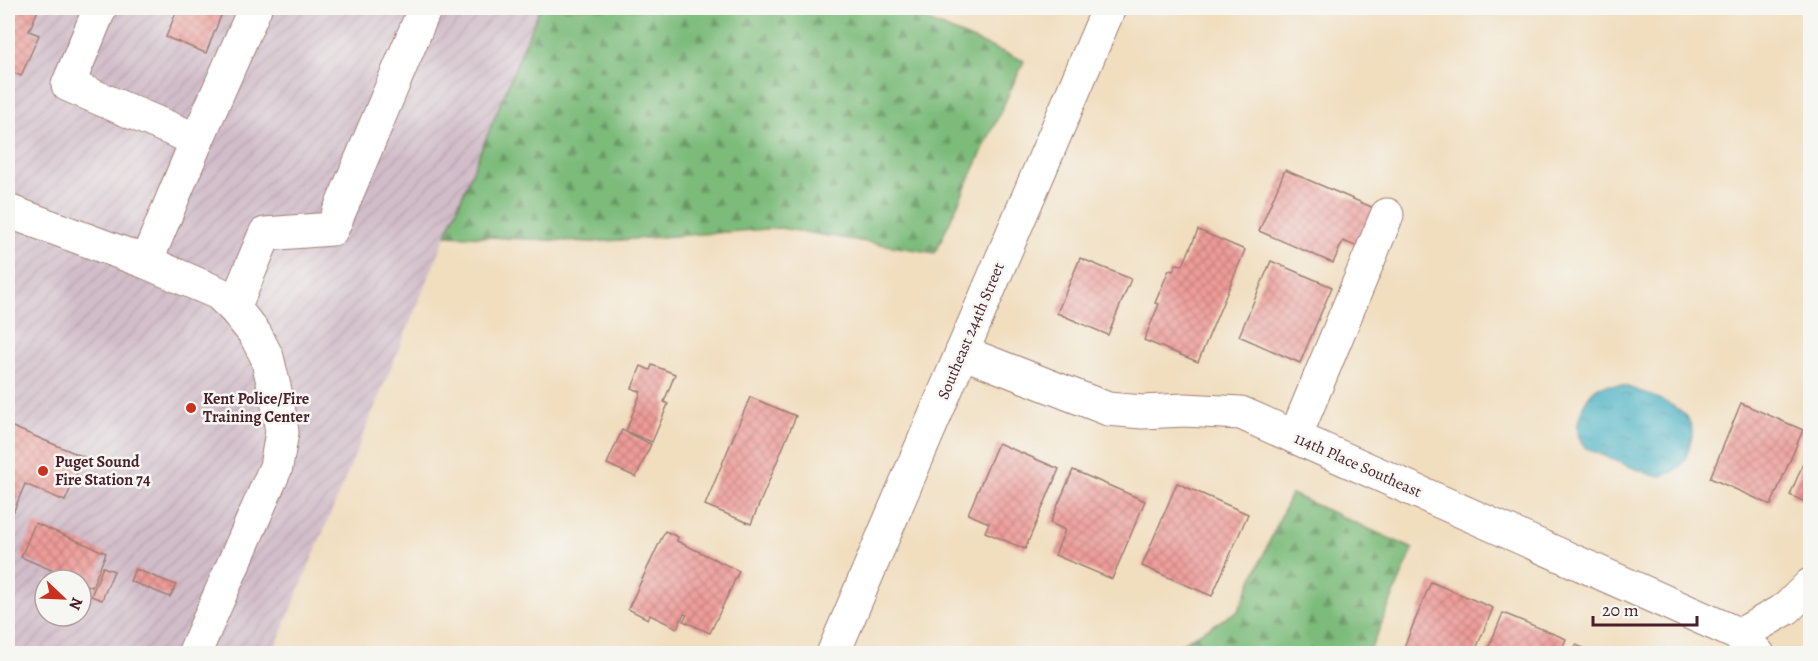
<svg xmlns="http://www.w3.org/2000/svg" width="1818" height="661" viewBox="0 0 1818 661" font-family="Alegreya,serif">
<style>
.industrial{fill:url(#industrial-furrows);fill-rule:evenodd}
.forest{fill:url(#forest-firs);stroke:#636d52;stroke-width:1.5}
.water{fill:url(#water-ripples);stroke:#466676;stroke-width:1.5}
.building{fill:url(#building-cross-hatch)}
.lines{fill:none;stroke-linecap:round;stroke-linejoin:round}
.minor-casing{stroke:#9e7e75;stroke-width:35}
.minor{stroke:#fff;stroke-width:33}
.poi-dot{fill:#c8321e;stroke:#f6f6f2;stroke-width:2}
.labels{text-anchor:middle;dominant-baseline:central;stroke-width:5;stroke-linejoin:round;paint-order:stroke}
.street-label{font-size:16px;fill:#4a1f2b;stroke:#f6f6f2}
.poi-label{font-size:16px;font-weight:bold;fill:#4a1f2b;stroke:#f6f6f2;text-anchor:start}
</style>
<defs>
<pattern id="industrial-furrows" width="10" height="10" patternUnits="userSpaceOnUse" patternTransform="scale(1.5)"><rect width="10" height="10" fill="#d1bdc9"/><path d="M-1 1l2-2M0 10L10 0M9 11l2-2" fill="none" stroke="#b5a2ad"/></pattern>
<pattern id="forest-firs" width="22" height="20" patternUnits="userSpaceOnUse" patternTransform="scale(1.5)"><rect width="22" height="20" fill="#7cbb7a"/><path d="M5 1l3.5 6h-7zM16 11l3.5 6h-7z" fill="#689764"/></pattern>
<pattern id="water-ripples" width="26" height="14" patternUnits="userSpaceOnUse" patternTransform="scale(1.5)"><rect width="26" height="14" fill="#41adc0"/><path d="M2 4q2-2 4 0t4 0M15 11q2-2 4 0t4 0" fill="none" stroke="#388c9c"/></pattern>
<pattern id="building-cross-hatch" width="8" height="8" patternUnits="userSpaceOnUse" patternTransform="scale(1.5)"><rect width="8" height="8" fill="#ee9c99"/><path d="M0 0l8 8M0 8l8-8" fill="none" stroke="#c37f7d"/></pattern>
</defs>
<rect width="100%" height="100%" fill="#f6f6f2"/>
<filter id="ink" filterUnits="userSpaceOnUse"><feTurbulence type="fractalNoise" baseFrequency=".0167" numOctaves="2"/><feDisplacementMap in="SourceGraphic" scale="12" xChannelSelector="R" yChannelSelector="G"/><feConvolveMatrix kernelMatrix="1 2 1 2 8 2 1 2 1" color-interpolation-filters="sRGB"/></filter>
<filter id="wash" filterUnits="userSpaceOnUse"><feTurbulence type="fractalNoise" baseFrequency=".008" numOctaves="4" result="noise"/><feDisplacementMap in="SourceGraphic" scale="24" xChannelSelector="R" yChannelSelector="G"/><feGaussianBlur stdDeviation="1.35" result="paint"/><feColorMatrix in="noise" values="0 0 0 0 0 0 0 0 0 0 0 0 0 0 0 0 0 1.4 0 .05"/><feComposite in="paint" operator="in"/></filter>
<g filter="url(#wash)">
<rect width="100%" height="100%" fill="#f1debf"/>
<path class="industrial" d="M8,8h532l-267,645h-265zM45,580h36v36h-36z"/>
<g class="forest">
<polygon points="540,8 898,8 1024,61 935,253 780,228 593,242 446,235"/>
<polygon points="1291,494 1413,549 1369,653 1165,653 1238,611"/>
</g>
<path class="water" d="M1622,385c20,8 73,21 70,50 -1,7 -4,15 -6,22 -3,11 -18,19 -29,19 -5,0 -67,-25 -72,-29 -16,-14 -2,-52 14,-60 6,-3 16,-2 23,-2z"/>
<g id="blocks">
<g class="building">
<polygon points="8,8 39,8 29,31 39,35 21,76 8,70"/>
<polygon points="178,8 224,8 206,53 166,37"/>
<polygon points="1285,170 1374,208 1358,247 1343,241 1333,263 1259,231"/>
<polygon points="1198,230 1245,250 1198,362 1144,340 1159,304 1155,303 1169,270 1173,271 1176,264 1183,265"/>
<polygon points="1080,258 1131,279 1108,335 1057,313"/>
<polygon points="1271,261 1332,287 1300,363 1239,336"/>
<polygon points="652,365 675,374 664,402 668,404 652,442 626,431 641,392 632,388 641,366 650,370"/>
<polygon points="750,397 796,416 751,524 705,505"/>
<polygon points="1741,403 1803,430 1771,505 1710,478"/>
<polygon points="8,425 84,457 65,501 25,484 8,525"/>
<polygon points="622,430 651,444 636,477 607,464"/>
<polygon points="998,443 1059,469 1025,549 985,532 989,523 968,514"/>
<polygon points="1810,447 1810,504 1790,495"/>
<polygon points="1073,470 1145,501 1112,579 1055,555 1065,530 1050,523"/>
<polygon points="1177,483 1248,514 1212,596 1142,566"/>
<polygon points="35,523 106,553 92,587 81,583 81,580 75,580 21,557"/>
<polygon points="665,531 678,537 677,541 739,571 710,633 683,621 687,615 684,614 677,628 650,615 648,619 628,609"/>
<polygon points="103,567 114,571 102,600 91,596"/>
<polygon points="135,569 176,585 170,597 130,581"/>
<polygon points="1431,582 1493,608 1474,654 1401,654"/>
<polygon points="1503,613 1566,639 1560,654 1486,654"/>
<polygon points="1576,645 1596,653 1596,654 1572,654"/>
</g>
</g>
</g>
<g filter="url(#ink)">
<use href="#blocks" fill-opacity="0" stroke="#9e7e75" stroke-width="1.5"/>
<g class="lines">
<defs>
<g id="minor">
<polyline points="100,8 68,85 197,140 146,262"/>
<polyline points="197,140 255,8"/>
<polyline points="8,211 146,262 218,293 234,308 255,334 267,357 277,399 282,432 276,467 194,654"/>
<polyline points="234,308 265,234 332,229 425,8"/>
<polyline points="962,352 1108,409 1142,412 1185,410 1241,413 1740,635"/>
<polyline points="1295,437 1387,215"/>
<polyline points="833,654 1109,8"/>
<polyline points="1758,654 1740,635 1787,608 1810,585"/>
</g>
</defs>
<use href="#minor" class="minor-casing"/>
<use href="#minor" class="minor"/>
</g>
</g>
<g class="poi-dot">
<circle cx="191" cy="408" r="6"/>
<circle cx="43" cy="471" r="6"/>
</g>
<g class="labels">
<g class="street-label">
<text transform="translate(971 331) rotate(-67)">Southeast 244th Street</text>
<text transform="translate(1358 465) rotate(24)">114th Place Southeast</text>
</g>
<g class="poi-label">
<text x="203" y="399">Kent Police/Fire<tspan x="203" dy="18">Training Center</tspan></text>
<text x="55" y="462">Puget Sound<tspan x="55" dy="18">Fire Station 74</tspan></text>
</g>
</g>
<rect width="1818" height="661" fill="none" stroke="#f6f6f2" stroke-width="30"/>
<g transform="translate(63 598) rotate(113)"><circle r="28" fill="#f6f6f2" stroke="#b1a0a2" stroke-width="1.5"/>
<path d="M0-4.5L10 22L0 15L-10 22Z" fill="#c8321e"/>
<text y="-9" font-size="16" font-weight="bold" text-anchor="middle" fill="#4a1f2b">N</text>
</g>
<path d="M1593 616v9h104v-9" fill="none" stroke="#4a1f2b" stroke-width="3"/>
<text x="1602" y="616" font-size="18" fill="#4a1f2b" stroke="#f6f6f2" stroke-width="4.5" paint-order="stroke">20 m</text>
</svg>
